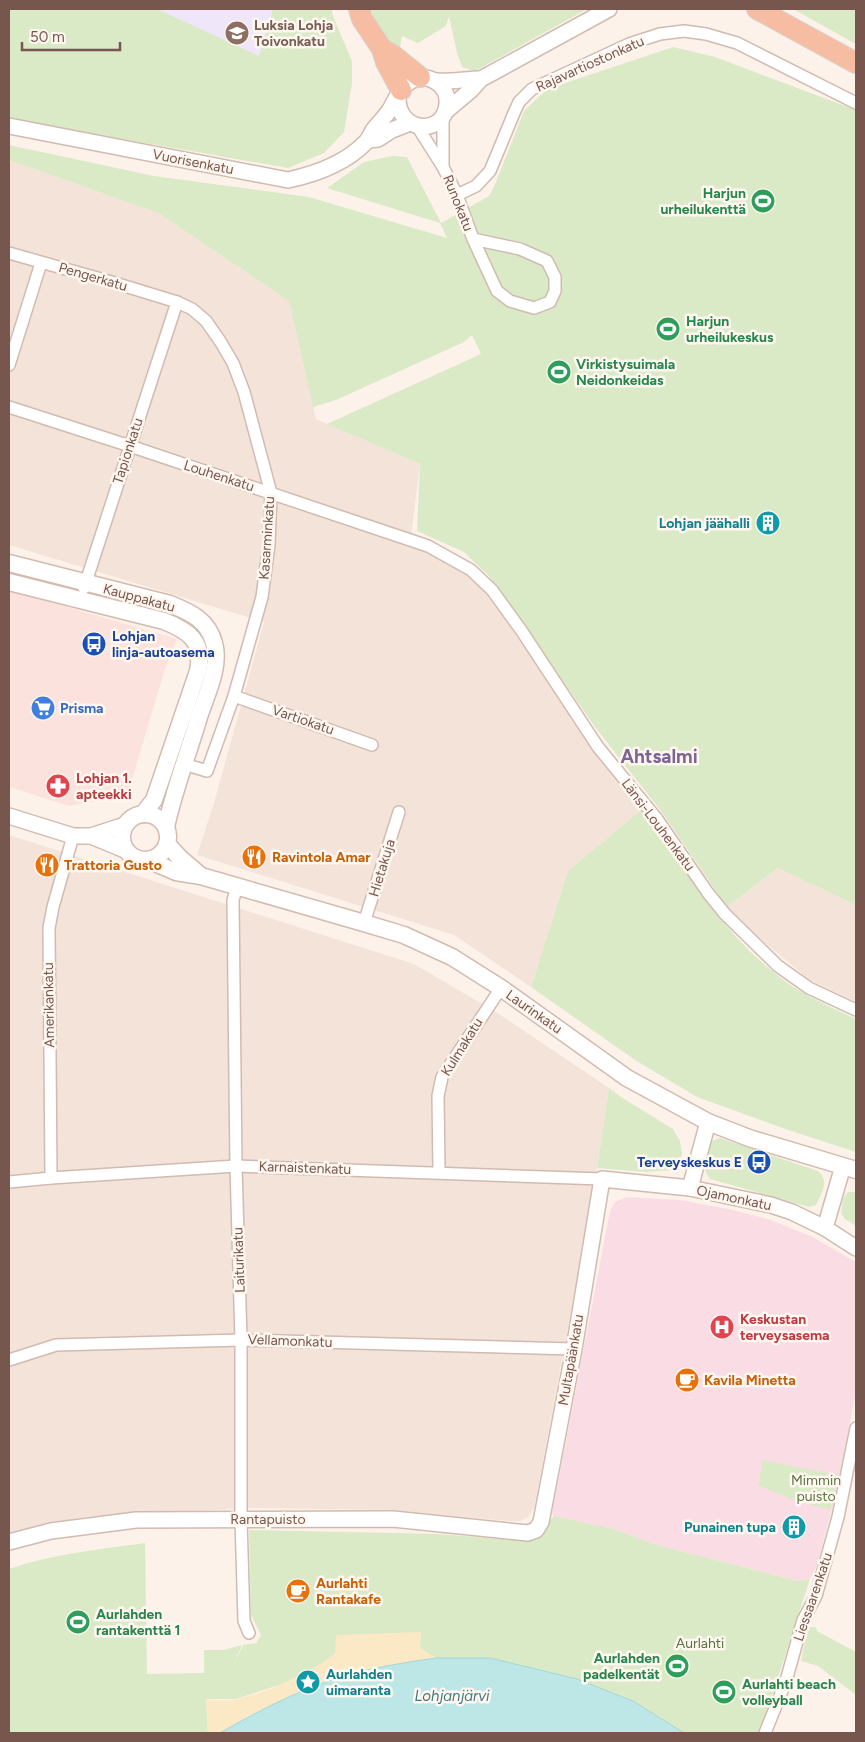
<svg xmlns="http://www.w3.org/2000/svg" width="865" height="1742" viewBox="0 0 865 1742" font-family="Figtree,sans-serif">
<style>
.residential{fill:#f4e3d8}
.commercial{fill:#fce2dd}
.education{fill:#efe6f9}
.medical{fill:#fadce4}
.green{fill:#daeac7}
.sand{fill:#fbe8c5}
.water{fill:#bde6e6;stroke:#a4d7d8}
.lines{fill:none;stroke-linecap:round;stroke-linejoin:round}
.minor-casing{stroke:#d1bbb1;stroke-width:14}
.tertiary-casing{stroke:#d1bbb1;stroke-width:18}
.secondary-casing{stroke:#d4baaf;stroke-width:19}
.trunk-casing{stroke:#d9d0cd;stroke-width:22}
.minor{stroke:#fff;stroke-width:11}
.tertiary{stroke:#fff;stroke-width:15}
.secondary{stroke:#fff;stroke-width:16}
.trunk{stroke:#f7bda2;stroke-width:20}
.labels{text-anchor:middle;dominant-baseline:central;stroke-width:5;stroke-linejoin:round;paint-order:stroke}
.education-label{font-size:14px;font-weight:bold;fill:#785e54;stroke:#fff7f0;text-anchor:start}
.street-label{font-size:14px;fill:#77564d;stroke:#fff7f0}
.leisure-label{font-size:14px;font-weight:bold;fill:#27864d;stroke:#fff7f0;text-anchor:start}
.culture-label{font-size:14px;font-weight:bold;fill:#0d838f;stroke:#fff7f0;text-anchor:end}
.transit-label{font-size:14px;font-weight:bold;fill:#164399;stroke:#fff7f0;text-anchor:start}
.shop-label{font-size:14px;font-weight:bold;fill:#366cbe;stroke:#fff7f0;text-anchor:start}
.health-label{font-size:14px;font-weight:bold;fill:#be3a42;stroke:#fff7f0;text-anchor:start}
.food-label{font-size:14px;font-weight:bold;fill:#c56008;stroke:#fff7f0;text-anchor:start}
.park-label{font-size:14px;fill:#587641;stroke:#fff7f0}
.water-label{font-size:15px;font-style:italic;fill:#40797c;stroke:#fff7f0}
.district-label{font-size:19px;font-weight:bold;fill:#7d6593;stroke:#fff7f0}
</style>
<rect width="100%" height="100%" fill="#fcf2e9"/>
<g class="residential">
<polygon points="9,160 158,213 289,301 316,419 420,464 410,545 431,553 470,575 489,595 601,760 641,810 568,871 531,987 454,935 197,855 214,803 264,622 9,545"/>
<polygon points="9,835 414,964 496,1012 609,1088 591,1206 534,1508 528,1517 520,1521 510,1521 389,1510 253,1508 84,1517 9,1536"/>
<polygon points="778,868 856,905 856,1002 810,980 765,943 727,907"/>
</g>
<polygon class="commercial" points="9,590 177,639 164,672 127,796 69,806 9,787"/>
<polygon class="education" points="157,9 273,9 259,57"/>
<polygon class="medical" points="627,1197 680,1200 733,1210 768,1219 811,1236 856,1262 856,1392 833,1505 816,1568 810,1579 798,1581 653,1544 614,1529 554,1516 552,1513 563,1457 610,1211 615,1202"/>
<g class="green">
<polygon points="9,9 157,9 259,56 273,9 332,9 333,16 352,61 352,83 344,132 324,153 288,168 9,119"/>
<polygon points="370,9 587,9 475,71 462,67 457,53 449,16 446,26 418,43 402,36 399,52 383,41"/>
<polygon points="793,9 856,9 856,44"/>
<polygon points="673,47 715,57 856,110 856,905 778,868 727,907 661,811 595,727 489,576 464,552 417,531 420,464 327,424 481,354 472,335 464,342 336,400 313,407 289,301 158,213 9,160 9,145 154,176 309,197 447,238 440,223 327,188 364,162 392,156 407,157 441,223 489,196 494,187 524,111 547,89"/>
<path d="M641,810c46,63 95,145 164,184 16,9 34,17 51,25v133l-68,-22 -91,-33 -62,-37 -104,-73 37,-116z"/>
<polygon points="609,1088 624,1099 673,1129 680,1141 682,1154 679,1164 672,1170 646,1172 597,1168"/>
<path d="M720,1138l98,33c12,10 4,22 -2,34l-7,2 -99,-28c-10,-12 -3,-25 2,-38z"/>
<polygon points="848,1192 856,1192 856,1226 845,1219 841,1213 843,1199"/>
<polygon points="763,1460 838,1475 830,1510 791,1499 758,1485"/>
<path d="M554,1516l60,13 39,15 145,37 12,-2 -50,154h-76l-51,-32 -143,-43h-54l-16,-10v-16l-85,22 -16,12 -37,18 -46,15h-30l2,34h-199v-164c43,-15 91,-20 136,-26l2,131 57,-1v-23h19l19,-5 -8,19 9,-19 13,-2 5,-8 -10,-20 -2,-85 189,4 87,7 9,-4z"/>
<polygon points="810,1627 816,1627 817,1631 856,1652 856,1695 818,1666 801,1661 807,1630"/>
</g>
<path class="sand" d="M421,1632l-1,16 16,10 -51,8 -50,13 -88,38 -27,16h-12l-2,-34 4,1c8,0 18,1 27,-1 33,-7 71,-25 98,-45l1,-19z"/>
<path class="water" d="M436,1658h54l87,21 56,22 51,32h-464c36,-21 75,-41 115,-54 33,-11 67,-16 101,-21z"/>
<g class="lines">
<defs>
<g id="minor">
<polyline points="443,117 443,167"/>
<polyline points="417,126 443,167 457,195 473,239 497,291 510,301 534,308 550,302 555,291 555,277 547,261 520,249 473,239"/>
<polyline points="457,195 476,186 490,171 514,113 519,102 532,89 629,44 660,34 684,31 706,34 737,43 856,103"/>
<polyline points="9,253 115,283 177,302 192,309 206,321 220,341 233,363 244,392 271,493 269,545 262,597 234,696 207,771 184,764"/>
<polyline points="9,365 41,263"/>
<polyline points="9,407 130,446 428,546 471,570 492,590 521,630 598,747 657,819 708,893 725,914 778,966 809,988 856,1010"/>
<polyline points="84,588 177,302"/>
<polyline points="234,696 372,745"/>
<polyline points="237,887 233,900 236,1166 241,1340 241,1519 244,1621 249,1633"/>
<polyline points="364,923 399,812"/>
<polyline points="439,1172 438,1096 442,1077 501,988"/>
<polyline points="51,1178 49,928 53,907 73,836"/>
<polyline points="9,1182 51,1178 236,1166 602,1179"/>
<polyline points="9,1360 56,1345 241,1340 574,1349"/>
<polyline points="765,1733 786,1681 803,1620 816,1596 838,1517 856,1428"/>
</g>
<g id="tertiary">
<path d="M436,81c15,1 30,-2 45,-2"/>
<polyline points="446,111 471,90 481,79 609,9"/>
<path d="M9,126l279,54c28,-6 58,-17 78,-38 4,-4 5,-9 8,-13 5,-6 10,-11 15,-18 6,-9 11,-25 22,-30 16,-10 38,4 36,23 -3,33 -50,29 -49,-7"/>
<polyline points="368,140 378,139 392,130 410,123"/>
<polyline points="9,816 73,836 91,836 125,825"/>
<polyline points="91,836 125,850"/>
<polyline points="690,1188 708,1122"/>
<polyline points="825,1228 843,1166"/>
<polyline points="9,1542 51,1531 136,1520 393,1519 528,1533 536,1530 541,1522 574,1349 602,1179 690,1188 771,1205 792,1212 825,1228 856,1248"/>
</g>
<g id="secondary">
<path d="M9,563l161,41c20,8 38,16 44,39 7,23 -8,52 -15,74 -11,37 -25,73 -33,110"/>
<path d="M9,582l155,39c25,10 40,20 34,50l-44,129 -11,14"/>
<circle cx="145" cy="837" r="23"/>
<polyline points="167,844 180,858 200,875"/>
<polyline points="148,860 176,872 201,876 364,923 404,935 452,957 501,988 627,1078 708,1122 749,1138 856,1170"/>
</g>
<g id="trunk">
<polyline points="359,9 362,19 382,49 386,62 401,90"/>
<polyline points="757,9 856,63"/>
<polyline points="382,49 394,56 420,77"/>
</g>
</defs>
<use href="#minor" class="minor-casing"/>
<use href="#tertiary" class="tertiary-casing"/>
<use href="#secondary" class="secondary-casing"/>
<use href="#trunk" class="trunk-casing"/>
<use href="#minor" class="minor"/>
<use href="#tertiary" class="tertiary"/>
<use href="#secondary" class="secondary"/>
<use href="#trunk" class="trunk"/>
</g>
<defs>
<symbol id="school-disc" viewBox="-11 -11 22 22"><circle r="9.5" fill="#8d6e63" stroke="#fff7f0"/><path d="M0-5L7-2L0 1L-7-2ZM-4 1L0 2.5L4 1V4Q0 6-4 4Z" fill="#fff"/></symbol>
<symbol id="stadium-disc" viewBox="-11 -11 22 22"><circle r="9.5" fill="#2e9e5b" stroke="#fff7f0"/><path d="M0-5a6.5 5 0 1 0 0 10a6.5 5 0 1 0 0-10ZM-3.5-1.8h7v3.6h-7Z" fill="#fff"/></symbol>
<symbol id="building-disc" viewBox="-11 -11 22 22"><circle r="9.5" fill="#0f9aa8" stroke="#fff7f0"/><path d="M-4-6H4V6H1V3H-1V6H-4ZM-2.5-4.3h1.7v1.8h-1.7ZM.8-4.3h1.7v1.8H.8ZM-2.5-1h1.7V.8h-1.7ZM.8-1h1.7V.8H.8Z" fill="#fff"/></symbol>
<symbol id="bus-disc" viewBox="-11 -11 22 22"><circle r="9.5" fill="#1a4fb4" stroke="#fff7f0"/><path d="M-5-6H5V4H4V6H2V4H-2V6H-4V4H-5ZM-3.5-4V0h7V-4ZM-3.5 1.2v1.5H-2V1.2ZM2 1.2v1.5H3.5V1.2Z" fill="#fff"/></symbol>
<symbol id="supermarket-disc" viewBox="-11 -11 22 22"><circle r="9.5" fill="#3f7fe0" stroke="#fff7f0"/><path d="M-6-5.5h2.5l.6 2H6L4.5 2H-2.5L-4.4-4H-6ZM-1.5 3.2a1.3 1.3 0 1 0 .1 0ZM3 3.2a1.3 1.3 0 1 0 .1 0Z" fill="#fff"/></symbol>
<symbol id="pharmacy-disc" viewBox="-11 -11 22 22"><circle r="9.5" fill="#e0444e" stroke="#fff7f0"/><path d="M-2-6h4v4h4v4h-4v4h-4v-4h-4v-4h4Z" fill="#fff"/></symbol>
<symbol id="restaurant-disc" viewBox="-11 -11 22 22"><circle r="9.5" fill="#e8710a" stroke="#fff7f0"/><path d="M-5-6h1v4h1v-4h1v4h1v-4h1v5L-1.5 .5V6h-2V.5L-5-1ZM5-6V6H3V1.5H1.5Q1.5-4 5-6Z" fill="#fff"/></symbol>
<symbol id="hospital-disc" viewBox="-11 -11 22 22"><circle r="9.5" fill="#e0444e" stroke="#fff7f0"/><path d="M-5-5h3v3.5h4V-5h3V5h-3V1.5h-4V5h-3Z" fill="#fff"/></symbol>
<symbol id="cafe-disc" viewBox="-11 -11 22 22"><circle r="9.5" fill="#e8710a" stroke="#fff7f0"/><path d="M-5.5-4.5H6V0H3Q3 3.5 0 3.5H-2.5Q-5.5 3.5-5.5 0ZM3-3.2v2h1.7v-2ZM-6 4.5H4V6H-6Z" fill="#fff"/></symbol>
<symbol id="sight-disc" viewBox="-11 -11 22 22"><circle r="9.5" fill="#0f9aa8" stroke="#fff7f0"/><path d="M0-6L1.8-2.2L6-1.7L2.9 1.2L3.7 5.4L0 3.3L-3.7 5.4L-2.9 1.2L-6-1.7L-1.8-2.2Z" fill="#fff"/></symbol>
</defs>
<g fill-rule="evenodd">
<use href="#school-disc" x="223" y="19" width="28" height="28"/>
<use href="#stadium-disc" x="749" y="187" width="28" height="28"/>
<use href="#stadium-disc" x="654" y="315" width="28" height="28"/>
<use href="#stadium-disc" x="545" y="358" width="28" height="28"/>
<use href="#building-disc" x="754" y="509" width="28" height="28"/>
<use href="#bus-disc" x="80" y="630" width="28" height="28"/>
<use href="#supermarket-disc" x="29" y="694" width="28" height="28"/>
<use href="#pharmacy-disc" x="44" y="772" width="28" height="28"/>
<use href="#restaurant-disc" x="240" y="843" width="28" height="28"/>
<use href="#restaurant-disc" x="33" y="851" width="28" height="28"/>
<use href="#bus-disc" x="745" y="1148" width="28" height="28"/>
<use href="#hospital-disc" x="708" y="1313" width="28" height="28"/>
<use href="#cafe-disc" x="673" y="1366" width="28" height="28"/>
<use href="#building-disc" x="780" y="1513" width="28" height="28"/>
<use href="#cafe-disc" x="284" y="1577" width="28" height="28"/>
<use href="#stadium-disc" x="64" y="1608" width="28" height="28"/>
<use href="#stadium-disc" x="663" y="1652" width="28" height="28"/>
<use href="#sight-disc" x="294" y="1668" width="28" height="28"/>
<use href="#stadium-disc" x="710" y="1678" width="28" height="28"/>
</g>
<g class="labels">
<g class="education-label">
<text x="254" y="25">Luksia Lohja<tspan x="254" dy="16">Toivonkatu</tspan></text>
</g>
<g class="street-label">
<text transform="translate(590 64) rotate(-24)">Rajavartiostonkatu</text>
<text transform="translate(193 162) rotate(11)">Vuorisenkatu</text>
<text transform="translate(458 203) rotate(68)">Runokatu</text>
<text transform="translate(93 277) rotate(16)">Pengerkatu</text>
<text transform="translate(128 451) rotate(-72)">Tapionkatu</text>
<text transform="translate(219 476) rotate(18)">Louhenkatu</text>
<text transform="translate(267 538) rotate(-86)">Kasarminkatu</text>
<text transform="translate(139 598) rotate(15)">Kauppakatu</text>
<text transform="translate(303 720) rotate(19)">Vartiokatu</text>
<text transform="translate(658 825) rotate(53)">Länsi-Louhenkatu</text>
<text transform="translate(382 868) rotate(-73)">Hietakuja</text>
<text transform="translate(49 1005) rotate(-91)">Amerikankatu</text>
<text transform="translate(534 1012) rotate(35)">Laurinkatu</text>
<text transform="translate(462 1047) rotate(-58)">Kulmakatu</text>
<text transform="translate(305 1168) rotate(2)">Karnaistenkatu</text>
<text transform="translate(734 1198) rotate(12)">Ojamonkatu</text>
<text transform="translate(239 1260) rotate(-92)">Laiturikatu</text>
<text transform="translate(290 1341) rotate(2)">Vellamonkatu</text>
<text transform="translate(571 1360) rotate(-80)">Multapäänkatu</text>
<text x="268" y="1519">Rantapuisto</text>
<text transform="translate(813 1597) rotate(-71)">Liessaarenkatu</text>
</g>
<g class="leisure-label">
<text x="746" y="193" text-anchor="end">Harjun<tspan x="746" dy="16">urheilukenttä</tspan></text>
<text x="686" y="321">Harjun<tspan x="686" dy="16">urheilukeskus</tspan></text>
<text x="576" y="364">Virkistysuimala<tspan x="576" dy="16">Neidonkeidas</tspan></text>
<text x="96" y="1614">Aurlahden<tspan x="96" dy="16">rantakenttä 1</tspan></text>
<text x="660" y="1658" text-anchor="end">Aurlahden<tspan x="660" dy="16">padelkentät</tspan></text>
<text x="742" y="1684">Aurlahti beach<tspan x="742" dy="16">volleyball</tspan></text>
</g>
<g class="culture-label">
<text x="750" y="523">Lohjan jäähalli</text>
<text x="776" y="1527">Punainen tupa</text>
<text x="326" y="1674" text-anchor="start">Aurlahden<tspan x="326" dy="16">uimaranta</tspan></text>
</g>
<g class="transit-label">
<text x="112" y="636">Lohjan<tspan x="112" dy="16">linja-autoasema</tspan></text>
<text x="742" y="1162" text-anchor="end">Terveyskeskus E</text>
</g>
<g class="shop-label">
<text x="60" y="708">Prisma</text>
</g>
<g class="health-label">
<text x="76" y="778">Lohjan 1.<tspan x="76" dy="16">apteekki</tspan></text>
<text x="740" y="1319">Keskustan<tspan x="740" dy="16">terveysasema</tspan></text>
</g>
<g class="food-label">
<text x="272" y="857">Ravintola Amar</text>
<text x="64" y="865">Trattoria Gusto</text>
<text x="704" y="1380">Kavila Minetta</text>
<text x="316" y="1583">Aurlahti<tspan x="316" dy="16">Rantakafe</tspan></text>
</g>
<g class="park-label">
<text x="816" y="1480">Mimmin<tspan x="816" dy="16">puisto</tspan></text>
<text x="700" y="1643">Aurlahti</text>
</g>
<g class="water-label">
<text x="452" y="1696">Lohjanjärvi</text>
</g>
<g class="district-label">
<text x="659" y="756">Ahtsalmi</text>
</g>
</g>
<rect width="865" height="1742" fill="none" stroke="#77564d" stroke-width="20"/>
<path d="M22 42v8h98v-8" fill="none" stroke="#77564d" stroke-width="2.5"/>
<text x="30" y="42" font-size="15" fill="#77564d" stroke="#fff7f0" stroke-width="4" paint-order="stroke">50 m</text>
</svg>
